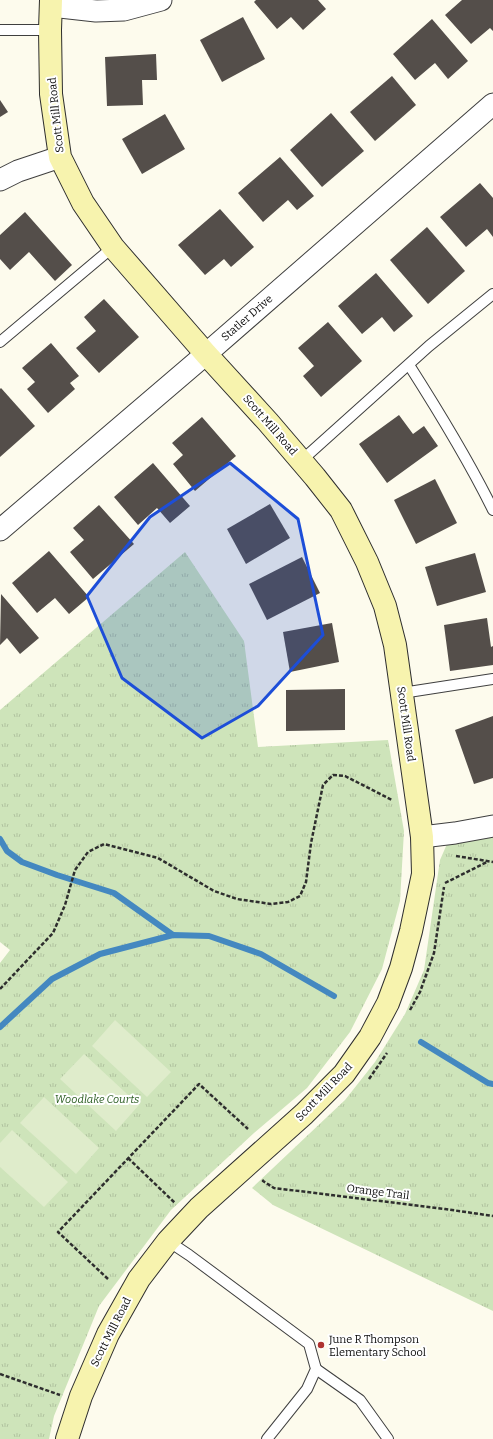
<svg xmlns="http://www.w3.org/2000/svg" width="493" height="1439" viewBox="0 0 493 1439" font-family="Bitter,serif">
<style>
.grass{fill:url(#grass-tufts)}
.pitch{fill:#dfeccb}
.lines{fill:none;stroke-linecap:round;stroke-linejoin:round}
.stream{stroke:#4488c0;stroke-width:6}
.building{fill:#544e4a}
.lane-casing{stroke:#3f3f3f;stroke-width:12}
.street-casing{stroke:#3f3f3f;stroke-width:23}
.secondary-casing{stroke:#2e2e2e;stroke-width:24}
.path{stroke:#2e2e2e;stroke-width:2.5;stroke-dasharray:4 2;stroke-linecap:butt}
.lane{stroke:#fff;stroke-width:10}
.street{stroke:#fff;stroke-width:21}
.secondary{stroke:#f7f3ae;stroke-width:22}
.marked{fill:#1d4ed8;fill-opacity:0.2;stroke:#1d4ed8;stroke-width:3;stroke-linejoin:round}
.poi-dot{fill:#af3331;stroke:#fff;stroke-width:1.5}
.labels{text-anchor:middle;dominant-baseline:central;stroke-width:4;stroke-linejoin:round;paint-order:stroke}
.street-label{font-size:11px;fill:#0c0c0c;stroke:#fff}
.park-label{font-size:11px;font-style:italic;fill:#2c5e23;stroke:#fff}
.poi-label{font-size:11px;fill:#0c0c0c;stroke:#fff;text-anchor:start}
</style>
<defs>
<pattern id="grass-tufts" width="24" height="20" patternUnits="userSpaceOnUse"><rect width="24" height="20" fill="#cee4ba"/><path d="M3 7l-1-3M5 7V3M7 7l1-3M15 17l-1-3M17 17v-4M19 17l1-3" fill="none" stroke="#b0c29f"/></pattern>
</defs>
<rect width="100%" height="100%" fill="#fdfbed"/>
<g class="grass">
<polygon points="185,552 244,641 258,747 388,740 404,831 400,901 382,969 350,1032 307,1088 254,1133 171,1210 99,1306 54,1416 49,1439 0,1439 0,963 10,950 0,942 0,710"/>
<polygon points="493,835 493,1311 273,1205 252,1188 345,1100 375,1062 405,1014 424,970 440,860 447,844"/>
</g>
<g class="pitch">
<polygon points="115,1020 171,1072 147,1097 92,1046"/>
<polygon points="84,1054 139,1105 116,1131 60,1079"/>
<polygon points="44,1097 99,1148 76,1174 20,1123"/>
<polygon points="12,1130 68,1182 44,1207 0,1167 0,1143"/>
</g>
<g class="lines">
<g class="stream">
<polyline points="0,839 7,851 22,862 57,875 114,893 173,935"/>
<polyline points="0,1027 52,979 100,954 173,935 209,936 261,954 334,996"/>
<polyline points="421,1042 488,1083 493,1084"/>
</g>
</g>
<g class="building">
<polygon points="256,0 318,0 326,9 303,30 291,17 277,29 254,2"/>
<polygon points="462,0 493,0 493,31 490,28 471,44 445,15"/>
<polygon points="243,17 265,59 222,82 200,40"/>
<polygon points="432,19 468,61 448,79 435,63 415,80 393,54"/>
<polygon points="156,54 157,80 142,80 143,105 107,106 105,57"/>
<polygon points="392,76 416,105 375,141 350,112"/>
<polygon points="0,100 8,112 0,117"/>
<polygon points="331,113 364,151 322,187 290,150"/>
<polygon points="165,114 185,149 142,174 122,139"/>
<polygon points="280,157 314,196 297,210 288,200 263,222 238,193"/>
<polygon points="480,183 493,198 493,237 487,229 466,247 440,217"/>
<polygon points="220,209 254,247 231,267 224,259 205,275 178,245"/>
<polygon points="25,212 72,265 55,281 29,252 10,270 0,259 0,235"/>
<polygon points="427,227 465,271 428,304 390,260"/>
<polygon points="376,273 413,316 394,332 382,317 362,334 338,306"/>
<polygon points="104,299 139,337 99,373 76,348 96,331 84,317"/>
<polygon points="328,322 362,361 321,397 303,376 314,366 298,348"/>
<polygon points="51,343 79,376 70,383 75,389 48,413 27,389 35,382 22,368"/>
<polygon points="1,388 35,426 0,457 0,389"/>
<polygon points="399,415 413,434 424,426 438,446 387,483 359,444"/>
<polygon points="202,417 236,456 195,491 173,464 183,455 172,443"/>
<polygon points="153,463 190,506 170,523 157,508 138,525 114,497"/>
<polygon points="435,479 457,523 416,544 394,500"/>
<polygon points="270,504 290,538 246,564 227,529"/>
<polygon points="99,505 134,544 93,579 70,552 84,540 73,528"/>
<polygon points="49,551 89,597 69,614 55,598 37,613 12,583"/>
<polygon points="475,553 486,592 437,606 425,567"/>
<polygon points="302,557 320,593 267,620 249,584"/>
<polygon points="1,594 39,638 20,654 7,638 0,645"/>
<polygon points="487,618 491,647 493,646 493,665 450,671 444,625"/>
<polygon points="332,623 339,662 290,672 283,632"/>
<polygon points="345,689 345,730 286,731 286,690"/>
<polygon points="493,716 493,778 474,784 455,730"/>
</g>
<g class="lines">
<defs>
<g id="lane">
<polyline points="0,30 50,30"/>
<polyline points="0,342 113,247"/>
<path d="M409,365c30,47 59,94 84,145"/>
<polyline points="301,461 429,346 493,294"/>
<polyline points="402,693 493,679"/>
<polyline points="168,1241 189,1255 309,1344 316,1369 307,1389 267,1439"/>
<polyline points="316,1369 360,1400 388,1439"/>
</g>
<g id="street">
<polyline points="51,6 96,11 124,10 161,0"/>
<polyline points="0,180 18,171 60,157"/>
<polyline points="0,530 206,354 493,104"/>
<polyline points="422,837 455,833 493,826"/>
</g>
<polyline id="secondary" points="51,0 50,30 51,94 60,157 83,203 113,247 206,354 268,422 315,477 341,510 367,562 385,606 395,645 422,837 423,874 411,931 401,968 388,1003 370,1037 344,1074 304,1114 199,1208 168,1241 139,1279 108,1334 81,1396 67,1439"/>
</defs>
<use href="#lane" class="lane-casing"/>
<use href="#street" class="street-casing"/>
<use href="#secondary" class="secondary-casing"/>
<g class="path">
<polyline points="456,856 493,862"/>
<polyline points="445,883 487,862"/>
<polyline points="0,989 53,933 65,905 75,870 88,852 104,844 158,858 214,891 237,899 271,904 288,902 300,896 306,882 311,843 323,785 333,775 345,776 392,800"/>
<polyline points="410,1010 420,992 434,953 444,887"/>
<polyline points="369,1079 387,1053"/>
<polyline points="128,1158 175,1203"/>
<polyline points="264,1180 263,1181 274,1188 445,1209 493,1216"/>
<polyline points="108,1279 58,1232 199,1084 248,1129"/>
<polyline points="0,1374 60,1395"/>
</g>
<use href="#lane" class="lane"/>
<use href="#street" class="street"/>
<use href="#secondary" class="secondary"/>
</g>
<path class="marked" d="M230,463l68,56 25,116 -65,71 -56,32 -80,-60 -35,-82 63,-79z"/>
<circle class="poi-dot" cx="321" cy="1345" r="4"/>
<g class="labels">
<g class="street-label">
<text transform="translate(56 115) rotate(-96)">Scott Mill Road</text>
<text transform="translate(247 318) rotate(-41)">Statler Drive</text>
<text transform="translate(270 425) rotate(49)">Scott Mill Road</text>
<text transform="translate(406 724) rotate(82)">Scott Mill Road</text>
<text transform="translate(324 1092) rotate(-46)">Scott Mill Road</text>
<text transform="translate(378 1192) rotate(7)">Orange Trail</text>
<text transform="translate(111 1332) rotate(-63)">Scott Mill Road</text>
</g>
<g class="park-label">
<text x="97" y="1099">Woodlake Courts</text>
</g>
<g class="poi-label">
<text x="329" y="1339">June R Thompson<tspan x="329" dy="13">Elementary School</tspan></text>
</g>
</g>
</svg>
